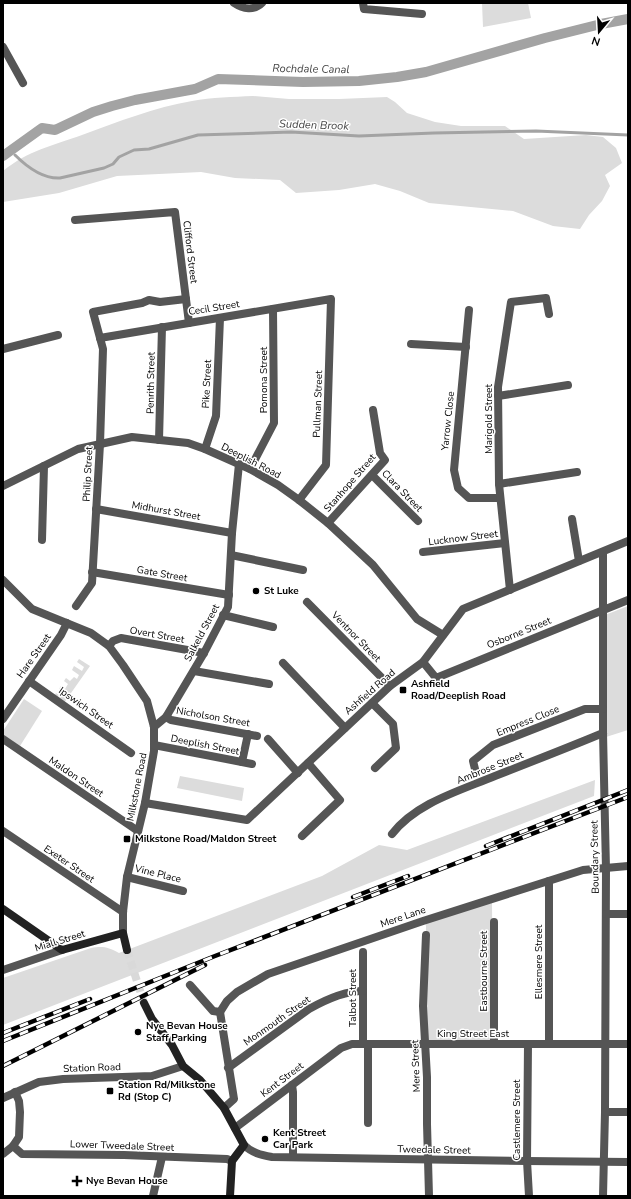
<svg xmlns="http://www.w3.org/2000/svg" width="631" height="1199" viewBox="0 0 631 1199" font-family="'Nunito Sans',sans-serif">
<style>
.green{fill:#dcdcdc}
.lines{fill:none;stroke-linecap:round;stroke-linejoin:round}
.stream{stroke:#a3a3a3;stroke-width:3}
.canal{stroke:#a3a3a3;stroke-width:10}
.secondary-tunnel{stroke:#d9d9d9;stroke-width:8;stroke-dasharray:8 4;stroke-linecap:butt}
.minor{stroke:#555;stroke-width:8}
.secondary{stroke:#222;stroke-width:8}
.rail-casing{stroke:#000;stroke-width:4.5}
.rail{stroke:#fff;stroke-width:3;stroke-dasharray:9;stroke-linecap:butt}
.poi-dot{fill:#000;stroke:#fff;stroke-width:1.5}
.labels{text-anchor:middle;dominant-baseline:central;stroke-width:3;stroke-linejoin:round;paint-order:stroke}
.street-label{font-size:10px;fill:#000;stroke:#fff}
.poi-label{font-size:10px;font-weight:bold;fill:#000;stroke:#fff;text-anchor:start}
.water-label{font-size:11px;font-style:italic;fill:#444;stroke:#fff}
</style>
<rect width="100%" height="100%" fill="#fff"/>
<g class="green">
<polygon points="482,3 528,3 531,18 483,27"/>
<path d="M253,96l36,3h50l48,-2 8,5 12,11 28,9 26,4h44l19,13 62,-4 17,2 13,11 6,15 -17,12 5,11 -8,15 -13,14 -9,14 -27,-3 -40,-15 -84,-8 -29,-12 -25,-7 -36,6 -43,3 -16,-13 -45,-2 -34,-6 -84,4 -58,17 -56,9v-31c26,-21 49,-25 79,-36 36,-13 73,-28 110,-34 20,-4 41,-4 61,-5z"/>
<polygon points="628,606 628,730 606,737 605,615"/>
<polygon points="79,659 90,666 64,703 54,696 56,693 60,696 63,692 59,689 61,686 65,689 68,684 64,681 66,678 70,681 74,677 77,679 79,675 72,670 74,666 82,671 84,667 77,662"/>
<polygon points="24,699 42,711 20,746 3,736 3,731"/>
<polygon points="180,776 244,788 242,801 177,788"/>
<path d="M595,780l-1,16 -591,229v-47l88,-30c12,-2 17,-1 28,5l203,-77 57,-31 28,5z"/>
<polygon points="492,900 493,1042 428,1043 425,1003 426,926 425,922"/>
</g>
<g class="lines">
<path class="stream" d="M15,155c12,12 27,24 45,23l44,-10 9,-4 6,-7 15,-7 15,-1 49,-14 93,-3 68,4 75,-3 102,-2 92,4"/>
<polyline class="canal" points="3,156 42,128 55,130 93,112 112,106 135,100 195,89 218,79 303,82 359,81 397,77 426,72 545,38 601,24 628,19"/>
<polyline class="secondary-tunnel" points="127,950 144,1003"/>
<g class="minor">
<path d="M234,3c9,6 20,8 28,0"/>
<polyline points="363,3 364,9 422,14"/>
<polyline points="3,47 23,83"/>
<polyline points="75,220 175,212 189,323"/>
<polyline points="469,310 454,470 458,488 469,498 500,498"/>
<polyline points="100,338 331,299 326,465 299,500"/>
<polyline points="411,344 466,347"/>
<polyline points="3,349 58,335"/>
<polyline points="498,396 568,385"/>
<polyline points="159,440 162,327"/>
<polyline points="205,449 216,416 220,318"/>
<polyline points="250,469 274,423 273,309"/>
<polyline points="372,475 418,521"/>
<polyline points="499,484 577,472"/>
<polyline points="3,486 78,449 132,437 188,443 205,449 250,469 278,485 299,500 328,523 373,565 417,619 443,635"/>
<polyline points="96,509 232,533"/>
<polyline points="572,519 579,561"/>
<polyline points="328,523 385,460 380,453 373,410"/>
<polyline points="42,540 44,466"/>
<polyline points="423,552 505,543"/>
<polyline points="603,552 603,733 606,869 605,1112 603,1196"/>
<polyline points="231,555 303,570"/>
<polyline points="92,572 229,595"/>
<polyline points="3,580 32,609 91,633 109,646 123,665 147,701 154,727 154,751 145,803 127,877 123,912 123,933"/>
<polyline points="510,590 499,484 498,387 511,302 546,298 549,314"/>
<polyline points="307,602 390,686"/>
<polyline points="76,606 92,583 100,444 103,349 93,312 142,303 149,300 160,302 186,299"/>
<polyline points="223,615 273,627"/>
<polyline points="109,646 113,641 121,638 204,653"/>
<polyline points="423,662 436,678 628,600"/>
<polyline points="283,663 345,728"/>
<polyline points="194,671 269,684"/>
<polyline points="29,681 131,753"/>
<polyline points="372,703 393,724 396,748 375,768"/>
<polyline points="166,717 171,720 257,736"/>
<polyline points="3,719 61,635 67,623"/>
<polyline points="154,727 166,717 204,653 228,607 232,533 239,464"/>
<polyline points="3,739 138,831"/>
<polyline points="268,739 298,773"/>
<polyline points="154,745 252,764"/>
<polyline points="242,762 248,734"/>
<polyline points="475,769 473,761 493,745 585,709 603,709"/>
<polyline points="145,803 247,820 390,686 423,662 463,609 628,541"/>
<polyline points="3,831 123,912"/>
<path d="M392,834c24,-31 67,-43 103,-58 36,-14 72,-28 108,-43"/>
<polyline points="302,836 340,800 308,763"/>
<polyline points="127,877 183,891"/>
<polyline points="549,881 549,1044"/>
<polyline points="606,914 628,914"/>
<polyline points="426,935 423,1006 427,1077 427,1124 429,1196"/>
<polyline points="3,970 62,950"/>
<polyline points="190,985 213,1011 220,1012"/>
<polyline points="220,1012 227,1001 237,992 268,974 423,921 583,870 628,866"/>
<polyline points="220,1012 234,1099 224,1108"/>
<polyline points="363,1043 363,952"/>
<polyline points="494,1044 494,922"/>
<polyline points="528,1044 527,1161 529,1196"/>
<path d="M228,1068l81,-59c16,-9 35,-18 54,-18"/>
<polyline points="292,1085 293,1092 293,1156"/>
<polyline points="3,1098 39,1082 63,1079 152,1076 183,1066"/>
<polyline points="605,1112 628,1112"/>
<polyline points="368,1123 368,1044"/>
<polyline points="235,1128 341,1048 352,1044 628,1044"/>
<path d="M244,1145c8,8 17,10 28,12l255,4 101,1"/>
<polyline points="13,1146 22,1154 124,1155 227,1159 232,1161"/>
<polyline points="3,1154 13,1146 19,1137 20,1112 19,1101 15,1092"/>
<polyline points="153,1196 162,1157"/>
</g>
<g class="secondary">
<polyline points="3,909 62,950 123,933 127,950"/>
<polyline points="144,1003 152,1019 172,1045 183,1066 200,1080 224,1108 244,1145 232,1161 230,1196"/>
</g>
<defs>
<g id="rail">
<polyline points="486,846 628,790"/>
<polyline points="353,897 408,876"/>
<polyline points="3,1033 90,999"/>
<polyline points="3,1041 215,956 628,797"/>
<polyline points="3,1066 205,965"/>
</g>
</defs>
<use href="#rail" class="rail-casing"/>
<use href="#rail" class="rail"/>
</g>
<g class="poi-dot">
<circle cx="256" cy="591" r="4"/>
<rect x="399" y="686" width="8" height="8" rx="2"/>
<rect x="123" y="835" width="8" height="8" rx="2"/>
<circle cx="138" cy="1032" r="4"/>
<rect x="106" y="1087" width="8" height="8" rx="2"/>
<circle cx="265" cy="1139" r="4"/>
<path d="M75 1175h4v4h4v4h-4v4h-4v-4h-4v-4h4z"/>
</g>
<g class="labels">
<g class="street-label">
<text transform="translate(190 252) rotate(83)">Clifford Street</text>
<text transform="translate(214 308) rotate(-9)">Cecil Street</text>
<text transform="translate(264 380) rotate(-90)">Pomona Street</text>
<text transform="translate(151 383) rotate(-89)">Penrith Street</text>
<text transform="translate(207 384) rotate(-87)">Pike Street</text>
<text transform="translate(318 404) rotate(-88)">Pullman Street</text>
<text transform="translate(489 419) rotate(-90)">Marigold Street</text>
<text transform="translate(448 421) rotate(-84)">Yarrow Close</text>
<text transform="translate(251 461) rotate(27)">Deeplish Road</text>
<text transform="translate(88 474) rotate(-87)">Philip Street</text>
<text transform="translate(350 483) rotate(-49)">Stanhope Street</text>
<text transform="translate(402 491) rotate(46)">Clara Street</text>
<text transform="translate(166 511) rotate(10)">Midhurst Street</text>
<text transform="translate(463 538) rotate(-7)">Lucknow Street</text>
<text transform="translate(162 574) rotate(10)">Gate Street</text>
<text transform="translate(202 633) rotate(-62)">Salkeld Street</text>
<text transform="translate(519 633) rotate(-22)">Osborne Street</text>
<text transform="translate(157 635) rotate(10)">Overt Street</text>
<text transform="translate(356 637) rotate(46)">Ventnor Street</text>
<text transform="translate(34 656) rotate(-55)">Hare Street</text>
<text transform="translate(370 692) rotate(-41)">Ashfield Road</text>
<text transform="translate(86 708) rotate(35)">Ipswich Street</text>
<text transform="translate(213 717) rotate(10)">Nicholson Street</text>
<text transform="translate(528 721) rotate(-22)">Empress Close</text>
<text transform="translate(205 745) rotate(11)">Deeplish Street</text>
<text transform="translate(490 768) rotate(-22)">Ambrose Street</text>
<text transform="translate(76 777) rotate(34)">Maldon Street</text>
<text transform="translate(137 787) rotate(-79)">Milkstone Road</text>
<text transform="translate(595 857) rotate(-91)">Boundary Street</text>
<text transform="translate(69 864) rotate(34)">Exeter Street</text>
<text transform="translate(158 874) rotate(14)">Vine Place</text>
<text transform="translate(403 917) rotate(-19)">Mere Lane</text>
<text transform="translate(60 941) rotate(-17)">Miall Street</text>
<text transform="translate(539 962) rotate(-90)">Ellesmere Street</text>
<text transform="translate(484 971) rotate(-90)">Eastbourne Street</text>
<text transform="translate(353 998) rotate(-90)">Talbot Street</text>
<text transform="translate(277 1021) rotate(-35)">Monmouth Street</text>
<text x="473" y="1034">King Street East</text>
<text transform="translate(416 1066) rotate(-92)">Mere Street</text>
<text transform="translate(92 1068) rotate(-2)">Station Road</text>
<text transform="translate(282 1080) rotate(-37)">Kent Street</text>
<text transform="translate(517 1120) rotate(-90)">Castlemere Street</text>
<text transform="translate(122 1146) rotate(2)">Lower Tweedale Street</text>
<text transform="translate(434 1150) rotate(1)">Tweedale Street</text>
</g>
<g class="poi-label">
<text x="264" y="591">St Luke</text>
<text x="411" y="684">Ashfield<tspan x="411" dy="12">Road/Deeplish Road</tspan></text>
<text x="135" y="839">Milkstone Road/Maldon Street</text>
<text x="146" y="1026">Nye Bevan House<tspan x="146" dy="12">Staff Parking</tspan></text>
<text x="118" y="1085">Station Rd/Milkstone<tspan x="118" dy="12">Rd (Stop C)</tspan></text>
<text x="273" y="1133">Kent Street<tspan x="273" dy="12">Car Park</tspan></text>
<text x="86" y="1181">Nye Bevan House</text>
</g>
<g class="water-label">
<text transform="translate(311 69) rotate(1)">Rochdale Canal</text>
<text transform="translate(314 125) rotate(2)">Sudden Brook</text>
</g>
</g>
<rect width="631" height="1199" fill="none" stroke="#000000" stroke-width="8"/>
<g transform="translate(599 32) rotate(198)" stroke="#ffffff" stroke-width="3" paint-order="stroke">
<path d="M0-3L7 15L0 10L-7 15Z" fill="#000000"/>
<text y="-6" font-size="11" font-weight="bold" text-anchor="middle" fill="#000000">N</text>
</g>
</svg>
